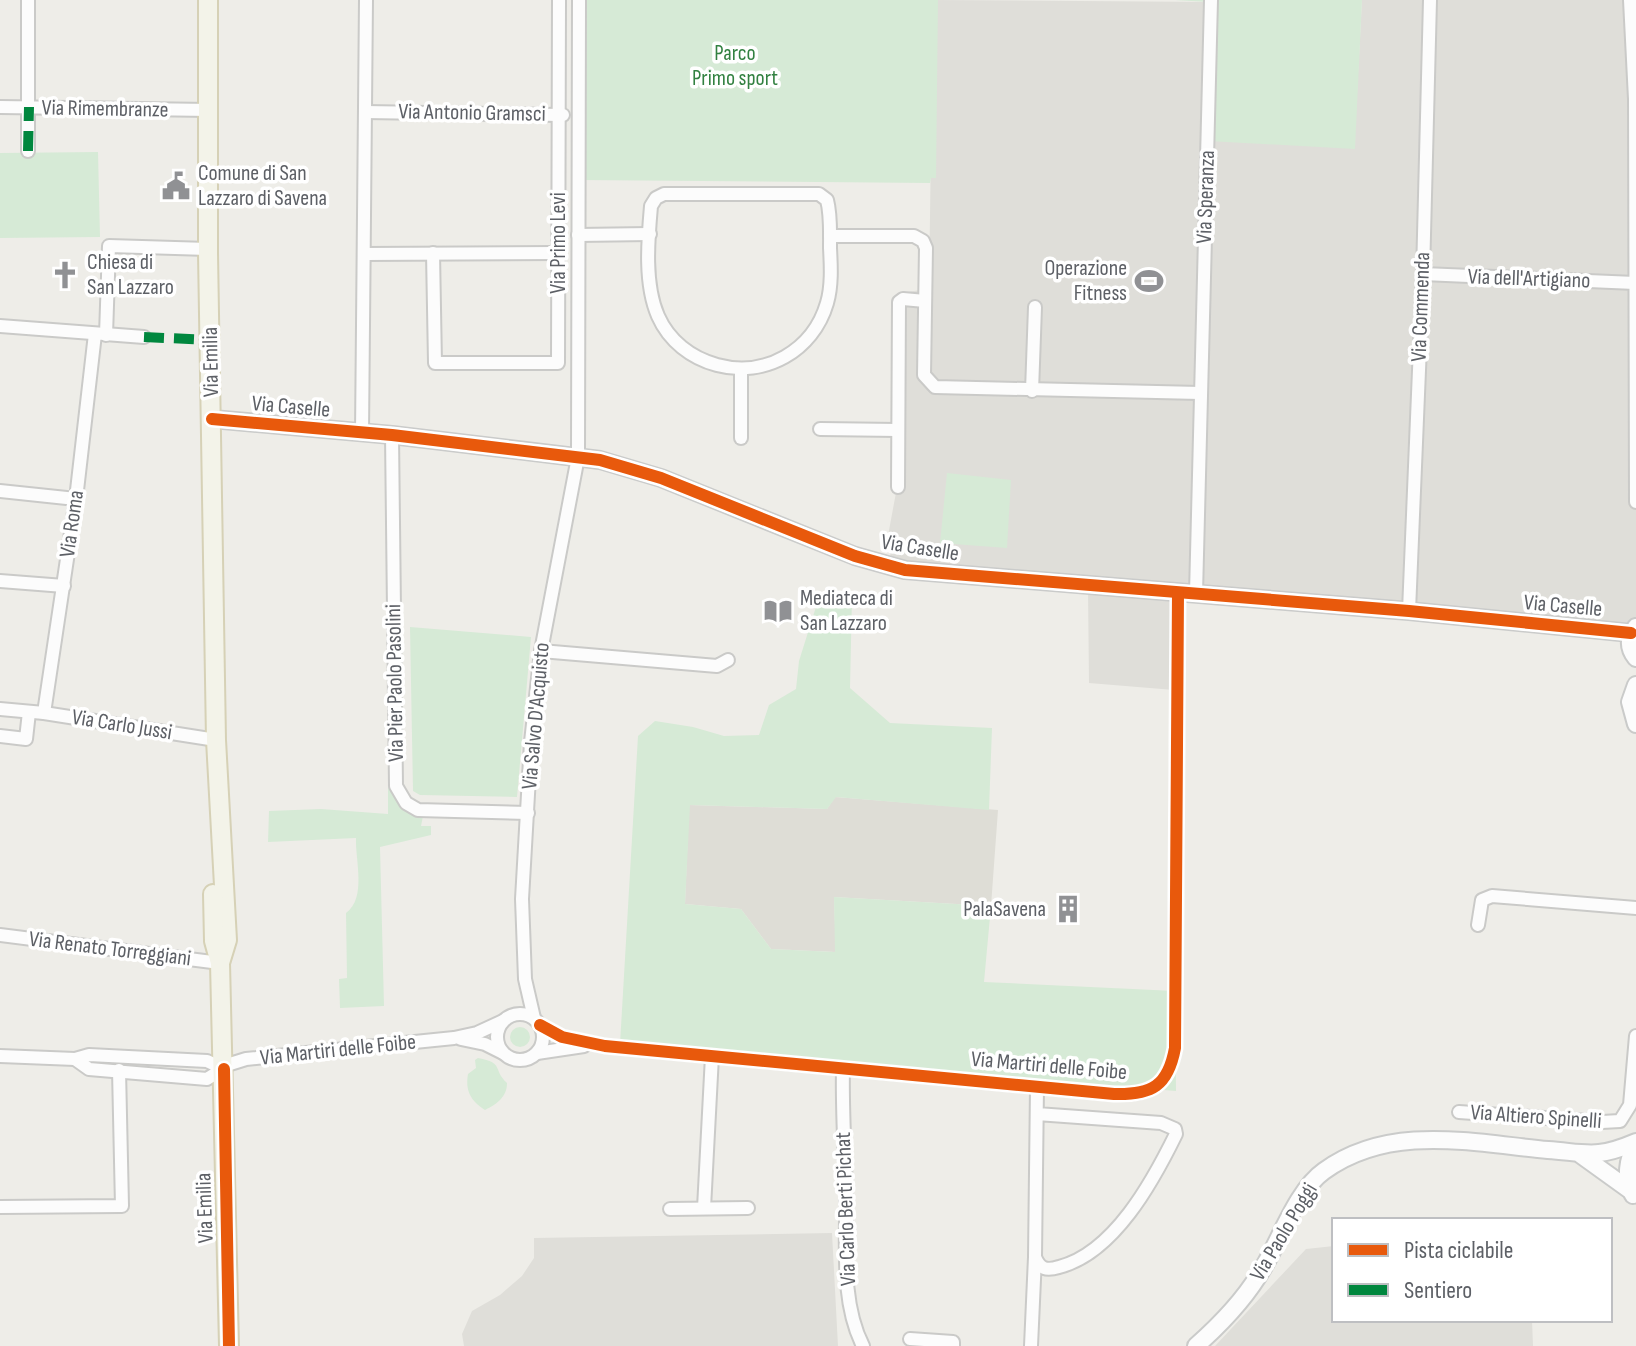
<svg xmlns="http://www.w3.org/2000/svg" width="1636" height="1346" viewBox="0 0 1636 1346" font-family="'Sofia Sans Condensed',sans-serif">
<style>
.industrial{fill:#dfded9}
.education{fill:#deddd6}
.green{fill:#d6ead6}
.lines{fill:none;stroke-linecap:round;stroke-linejoin:round}
.street-casing{stroke:#cacac8;stroke-width:16}
.secondary-casing{stroke:#cacbca;stroke-width:20}
.primary-casing{stroke:#d6d1b6;stroke-width:22}
.street{stroke:#fcfcfc;stroke-width:12}
.secondary{stroke:#fcfcfc;stroke-width:16}
.primary{stroke:#f3f3e9;stroke-width:18}
.quiet{stroke:#00873e;stroke-width:10;stroke-dasharray:20 10;stroke-linecap:butt}
.cycleway-casing{stroke:#fff;stroke-width:17}
.cycleway{stroke:#e8590c;stroke-width:12}
.labels{text-anchor:middle;dominant-baseline:central;stroke-width:7;stroke-linejoin:round;paint-order:stroke}
.park-label{font-size:22px;fill:#328141;stroke:#fff}
.street-label{font-size:22px;fill:#5d6066;stroke:#fff}
.poi-label{font-size:22px;fill:#5d6066;stroke:#fff;text-anchor:start}
</style>
<rect width="100%" height="100%" fill="#eeede8"/>
<g class="industrial">
<polygon points="933,0 1209,2 1354,149 1362,0 1636,0 1636,628 1174,589 1174,690 1089,683 1088,589 894,569 887,541 898,482 899,293 929,289"/>
<polygon points="832,1233 838,1346 464,1346 462,1334 472,1311 500,1295 522,1276 534,1258 534,1238"/>
<polygon points="1334,1246 1334,1320 1532,1320 1533,1346 1215,1346 1306,1249"/>
</g>
<polygon class="education" points="835,797 998,810 991,906 834,897 836,952 771,949 741,909 685,904 689,805 827,809"/>
<g class="green">
<polygon points="578,0 938,0 936,178 931,178 930,183 578,180"/>
<polygon points="1175,0 1362,0 1355,149 1208,141 1208,2"/>
<polygon points="98,152 100,237 0,238 0,153"/>
<polygon points="947,473 1011,480 1007,548 940,543"/>
<polygon points="820,594 852,597 850,688 890,723 992,728 989,810 836,797 827,809 690,805 685,904 741,909 771,949 835,952 834,897 991,906 984,982 1175,991 1176,1091 620,1044 638,736 655,721 693,727 724,736 759,735 769,705 796,689 799,661"/>
<polygon points="410,627 531,637 517,797 420,795 413,791"/>
<path d="M388,787c9,16 16,24 35,29l-2,10h10v9l-51,12 4,159 -44,2 -1,-29 8,-1 -1,-65c21,-15 9,-53 10,-75l-88,4 1,-31 52,-2 67,5z"/>
<circle cx="520" cy="1037" r="10"/>
<path d="M478,1058c27,5 14,11 29,25 0,14 -10,21 -22,27 -14,-9 -20,-19 -17,-36l8,-6 -1,-8z"/>
</g>
<g class="lines">
<defs>
<g id="street">
<polyline points="1630,0 1635,99 1636,502"/>
<polyline points="0,107 210,110"/>
<polyline points="365,112 563,115"/>
<polyline points="28,151 28,0"/>
<path d="M664,194h155l8,6c4,15 3,33 3,48 1,18 2,38 -3,55 -14,48 -62,75 -110,62 -26,-7 -48,-24 -59,-49 -14,-32 -10,-76 -7,-110l5,-8z"/>
<polyline points="578,235 650,234"/>
<polyline points="830,236 914,236 923,241 926,248 924,375 935,387 1200,393"/>
<polyline points="433,253 435,363 558,363 559,0"/>
<polyline points="364,254 558,253"/>
<polyline points="1423,274 1635,283"/>
<polyline points="0,326 144,337"/>
<polyline points="106,335 109,246 208,249"/>
<polyline points="741,369 741,438"/>
<polyline points="1032,391 1035,307"/>
<polyline points="820,429 898,430"/>
<polyline points="362,433 366,0"/>
<polyline points="392,435 396,786 406,803 418,810 528,813"/>
<polyline points="898,487 899,302 903,299 925,301"/>
<polyline points="0,491 76,499"/>
<polyline points="0,581 64,586"/>
<polyline points="1196,594 1211,0"/>
<polyline points="1409,611 1423,274 1430,0"/>
<polyline points="541,651 717,666 728,660"/>
<polyline points="0,709 44,713 216,740"/>
<polyline points="44,713 76,499 95,334"/>
<polyline points="0,736 26,739 29,712"/>
<polyline points="1478,925 1482,900 1492,896 1636,908"/>
<polyline points="0,935 220,963"/>
<circle cx="520" cy="1037" r="23"/>
<polyline points="534,1018 525,979 522,899 531,742 541,651 578,457 579,0"/>
<path d="M540,1025l22,12 43,9 509,48c38,1 54,-8 61,-46l3,-455"/>
<polyline points="461,1039 485,1044 503,1053"/>
<polyline points="537,1053 584,1046"/>
<polyline points="0,1056 75,1059 89,1055 207,1061 224,1069"/>
<polyline points="75,1059 89,1069 207,1079 230,1064 246,1059 454,1038 477,1033 503,1021"/>
<path d="M843,1069c-1,41 2,82 3,124 1,49 -6,108 17,153"/>
<polyline points="1459,1112 1602,1122 1620,1121 1630,1105 1636,1036"/>
<path d="M1037,1114l124,9 14,6 1,5c-23,47 -62,119 -117,133 -13,4 -19,2 -24,-10l2,-170"/>
<polyline points="0,1207 122,1206 119,1070"/>
<polyline points="704,1208 712,1056"/>
<polyline points="670,1209 748,1208"/>
<polyline points="910,1339 953,1342 953,1346"/>
<polyline points="1031,1346 1035,1257"/>
</g>
<g id="secondary">
<polyline points="212,419 392,435 600,460 661,478 855,556 905,570 1409,611 1631,633"/>
<path d="M1636,627c-8,11 -8,21 0,31"/>
<polyline points="1636,685 1630,702 1636,724"/>
<polyline points="1581,1155 1631,1191"/>
<path d="M1633,1195c-8,-19 -6,-34 3,-52"/>
<path d="M1196,1346c26,-23 50,-48 67,-78 17,-28 34,-78 61,-97 66,-48 148,-28 224,-21 40,3 48,9 88,-8"/>
</g>
<g id="primary">
<polyline points="208,0 208,253 216,740 227,940 220,963"/>
<polyline points="213,894 214,941 220,963 229,1346"/>
</g>
</defs>
<use href="#street" class="street-casing"/>
<use href="#secondary" class="secondary-casing"/>
<use href="#primary" class="primary-casing"/>
<use href="#street" class="street"/>
<use href="#secondary" class="secondary"/>
<use href="#primary" class="primary"/>
<g class="quiet">
<polyline points="28,151 29,107"/>
<polyline points="144,337 210,340"/>
</g>
<defs>
<g id="cycleway">
<polyline points="212,419 392,435 600,460 661,478 855,556 905,570 1409,611 1631,633"/>
<path d="M540,1025l22,12 43,9 509,48c38,1 54,-8 61,-46l3,-455"/>
<polyline points="224,1069 229,1346"/>
</g>
</defs>
<use href="#cycleway" class="cycleway-casing"/>
<use href="#cycleway" class="cycleway"/>
</g>
<defs>
<symbol id="civic-bare" viewBox="-9 -9 18 18"><path d="M-.6-6.5H3V-4.5H.6V-3L4-1V1h2V6H-6V1h2V-1L-.6-3ZM-1.2 2.5V6h2.4V2.5Z" fill="#909194" stroke="#fff" stroke-width="2.5" paint-order="stroke"/></symbol>
<symbol id="church-bare" viewBox="-9 -9 18 18"><path d="M-1.2-6h2.4v3.5h3.3v2.4h-3.3V6h-2.4V-.1h-3.3v-2.4h3.3Z" fill="#909194" stroke="#fff" stroke-width="2.5" paint-order="stroke"/></symbol>
<symbol id="stadium-bare" viewBox="-9 -9 18 18"><path d="M0-5a6.5 5 0 1 0 0 10a6.5 5 0 1 0 0-10ZM-3.5-1.8h7v3.6h-7Z" fill="#909194" stroke="#fff" stroke-width="2.5" paint-order="stroke"/></symbol>
<symbol id="library-bare" viewBox="-9 -9 18 18"><path d="M-6-4Q-3-5.5-.7-3.5V5Q-3 3-6 4ZM6-4Q3-5.5 .7-3.5V5Q3 3 6 4Z" fill="#909194" stroke="#fff" stroke-width="2.5" paint-order="stroke"/></symbol>
<symbol id="building-bare" viewBox="-9 -9 18 18"><path d="M-4-6H4V6H1V3H-1V6H-4ZM-2.5-4.3h1.7v1.8h-1.7ZM.8-4.3h1.7v1.8H.8ZM-2.5-1h1.7V.8h-1.7ZM.8-1h1.7V.8H.8Z" fill="#909194" stroke="#fff" stroke-width="2.5" paint-order="stroke"/></symbol>
</defs>
<g fill-rule="evenodd">
<use href="#civic-bare" x="156" y="166" width="40" height="40"/>
<use href="#church-bare" x="45" y="255" width="40" height="40"/>
<use href="#stadium-bare" x="1129" y="261" width="40" height="40"/>
<use href="#library-bare" x="758" y="591" width="40" height="40"/>
<use href="#building-bare" x="1048" y="889" width="40" height="40"/>
</g>
<g class="labels">
<g class="park-label">
<text x="735" y="53">Parco<tspan x="735" dy="25">Primo sport</tspan></text>
</g>
<g class="street-label">
<text transform="translate(105 109) rotate(1)">Via Rimembranze</text>
<text transform="translate(472 113) rotate(1)">Via Antonio Gramsci</text>
<text transform="translate(1206 197) rotate(-88)">Via Speranza</text>
<text transform="translate(558 243) rotate(-90)">Via Primo Levi</text>
<text transform="translate(1529 279) rotate(2)">Via dell'Artigiano</text>
<text transform="translate(1421 307) rotate(-88)">Via Commenda</text>
<text transform="translate(211 362) rotate(-91)">Via Emilia</text>
<text transform="translate(291 407) rotate(5)">Via Caselle</text>
<text transform="translate(72 524) rotate(-82)">Via Roma</text>
<text transform="translate(920 548) rotate(9)">Via Caselle</text>
<text transform="translate(1563 606) rotate(5)">Via Caselle</text>
<text transform="translate(395 683) rotate(-91)">Via Pier Paolo Pasolini</text>
<text transform="translate(536 716) rotate(-85)">Via Salvo D'Acquisto</text>
<text transform="translate(122 725) rotate(9)">Via Carlo Jussi</text>
<text transform="translate(110 949) rotate(7)">Via Renato Torreggiani</text>
<text transform="translate(338 1050) rotate(-6)">Via Martiri delle Foibe</text>
<text transform="translate(1049 1066) rotate(5)">Via Martiri delle Foibe</text>
<text transform="translate(1536 1117) rotate(4)">Via Altiero Spinelli</text>
<text transform="translate(205 1208) rotate(-92)">Via Emilia</text>
<text transform="translate(846 1209) rotate(-92)">Via Carlo Berti Pichat</text>
<text transform="translate(1284 1232) rotate(-59)">Via Paolo Poggi</text>
</g>
<g class="poi-label">
<text x="198" y="173">Comune di San<tspan x="198" dy="25">Lazzaro di Savena</tspan></text>
<text x="87" y="262">Chiesa di<tspan x="87" dy="25">San Lazzaro</tspan></text>
<text x="1127" y="268" text-anchor="end">Operazione<tspan x="1127" dy="25">Fitness</tspan></text>
<text x="800" y="598">Mediateca di<tspan x="800" dy="25">San Lazzaro</tspan></text>
<text x="1046" y="909" text-anchor="end">PalaSavena</text>
</g>
</g>
<rect x="1332" y="1218" width="280" height="104" fill="#ffffff" stroke="#bebfc2" stroke-width="2"/>
<rect x="1348" y="1244" width="40" height="12" fill="#e8590c" stroke="#bebfc2" stroke-width="2"/>
<text x="1404" y="1258" font-size="24" fill="#5d6066">Pista ciclabile</text>
<rect x="1348" y="1284" width="40" height="12" fill="#00873e" stroke="#bebfc2" stroke-width="2"/>
<text x="1404" y="1298" font-size="24" fill="#5d6066">Sentiero</text>
</svg>
